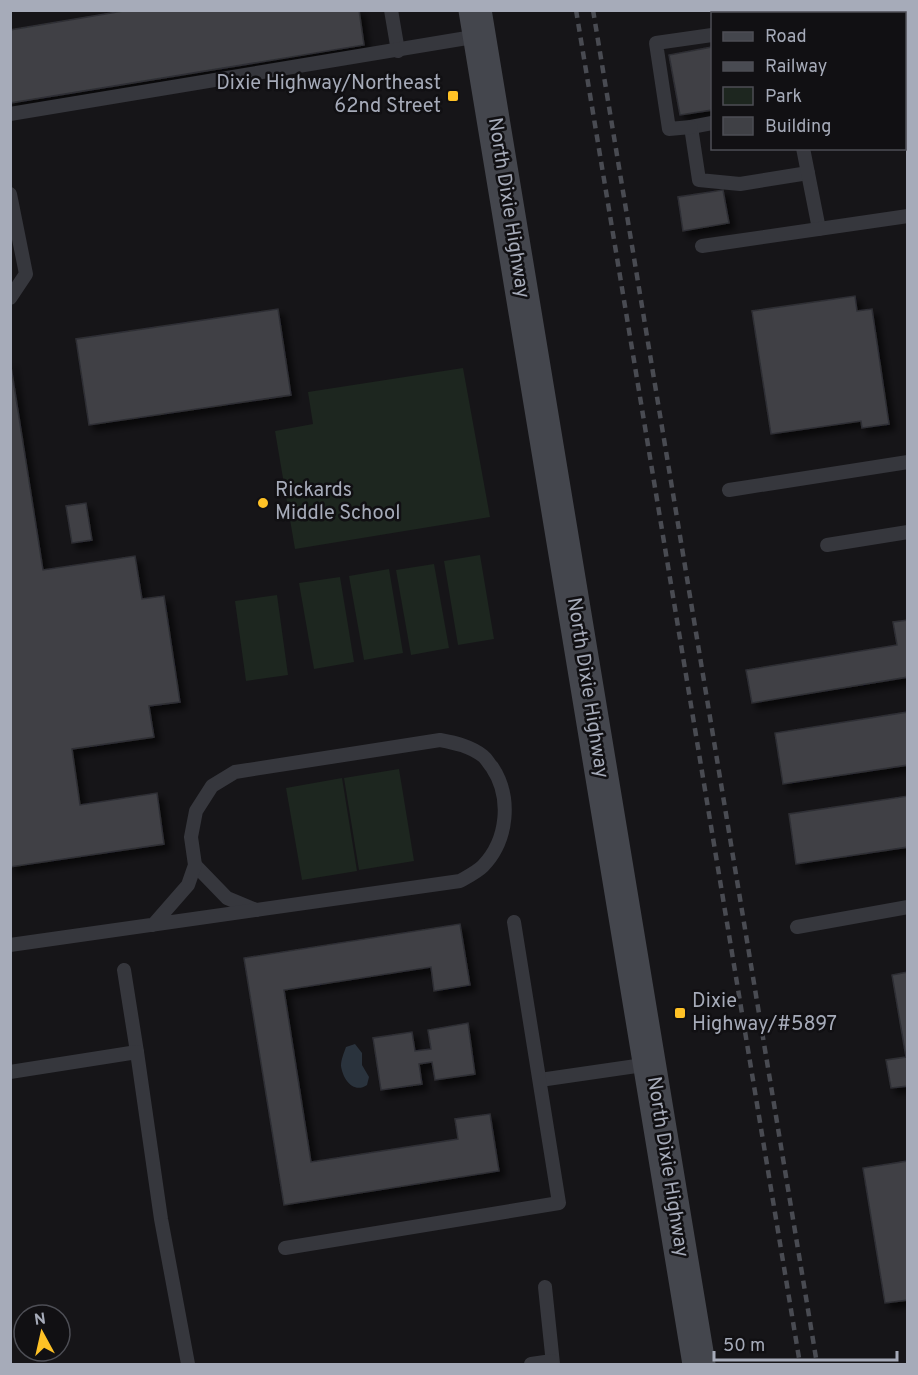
<svg xmlns="http://www.w3.org/2000/svg" width="918" height="1375" viewBox="0 0 918 1375" font-family="Overpass,sans-serif">
<style>
.green{fill:#1d261f}
.water{fill:#2a333d}
.building{fill:#3f4045;stroke:#2f2f34;stroke-width:1.5;filter:url(#shadow)}
.lines{fill:none;stroke-linecap:round;stroke-linejoin:round}
.service{stroke:#36373d;stroke-width:14}
.minor{stroke:#36373d;stroke-width:27}
.secondary{stroke:#44464d;stroke-width:33}
.rail{stroke:#494b52;stroke-width:4.5;stroke-dasharray:8 6;stroke-linecap:butt}
.poi-dot{fill:#ffc226;stroke:#111013;stroke-width:2}
.labels{text-anchor:middle;dominant-baseline:central;stroke-width:5;stroke-linejoin:round;paint-order:stroke}
.poi-label{font-size:20px;fill:#a6abb9;stroke:#111013;text-anchor:start}
.street-label{font-size:20px;fill:#a6abb9;stroke:#111013}
</style>
<defs>
<filter id="shadow"><feDropShadow dx="5.5" dy="5.5" stdDeviation="3" flood-color="#0009"/></filter>
</defs>
<rect width="100%" height="100%" fill="#161518"/>
<g class="green">
<polygon points="463,368 490,517 295,549 275,431 313,424 308,392"/>
<polygon points="480,555 494,639 458,645 444,561"/>
<polygon points="434,564 449,648 411,655 396,570"/>
<polygon points="389,569 403,653 364,660 349,576"/>
<polygon points="340,577 354,662 314,669 299,583"/>
<polygon points="277,595 288,675 246,681 235,601"/>
<polygon points="399,769 414,861 359,870 344,778"/>
<polygon points="342,778 357,871 302,880 286,788"/>
</g>
<path class="water" d="M355,1044l7,9v12l7,12 -2,8c-13,9 -24,-5 -26,-19 0,-7 3,-13 5,-19z"/>
<g class="building">
<polygon points="129,10 359,10 364,45 10,103 10,30"/>
<polygon points="712,47 712,110 680,115 669,55"/>
<polygon points="723,190 729,223 683,231 678,197"/>
<polygon points="855,296 857,311 872,309 889,424 862,428 861,421 771,434 752,311"/>
<polygon points="278,309 291,395 89,425 76,339"/>
<polygon points="10,360 43,570 135,556 142,599 164,596 180,702 149,706 154,737 72,749 80,805 157,793 164,844 10,867"/>
<polygon points="86,503 92,540 72,543 66,506"/>
<polygon points="908,620 908,677 752,703 746,670 897,645 893,622"/>
<polygon points="908,712 908,765 783,784 775,733"/>
<polygon points="908,796 908,847 796,864 789,814"/>
<polygon points="460,924 470,985 434,991 431,967 284,990 311,1162 458,1139 455,1119 490,1114 499,1171 284,1205 244,958"/>
<polygon points="908,972 908,1086 891,1088 886,1060 906,1057 892,975"/>
<polygon points="468,1023 475,1074 435,1080 432,1062 419,1064 422,1084 381,1090 373,1038 412,1032 415,1051 431,1049 428,1030"/>
<polygon points="908,1161 908,1300 885,1303 863,1168"/>
</g>
<g class="lines">
<g class="service">
<polyline points="391,10 398,51"/>
<polyline points="866,14 887,10"/>
<polyline points="10,114 479,36"/>
<polyline points="712,123 691,127 699,180 740,184 808,173"/>
<polyline points="691,127 669,129 656,43 712,35"/>
<polyline points="803,148 819,229"/>
<polyline points="10,194 26,274 10,298"/>
<polyline points="702,246 908,216"/>
<polyline points="729,490 908,462"/>
<polyline points="827,545 908,532"/>
<polyline points="195,865 227,898 256,910"/>
<polyline points="797,927 908,907"/>
<path d="M10,945c150,-21 300,-42 450,-64 7,-4 17,-9 23,-15 25,-26 29,-69 9,-99 -3,-3 -5,-8 -9,-11 -13,-10 -27,-13 -43,-16l-205,32 -23,14 -16,25 -5,26 4,28 -7,20 -35,40"/>
<polyline points="124,970 137,1052"/>
<polyline points="10,1072 137,1052 161,1219 188,1364"/>
<polyline points="540,1080 650,1064"/>
<polyline points="285,1248 559,1203 514,922"/>
<polyline points="545,1287 553,1364"/>
<polyline points="531,1364 552,1361"/>
</g>
<g class="minor">
<polyline points="891,10 891,14"/>
<polyline points="904,98 908,117"/>
</g>
<polyline class="secondary" points="475,10 699,1364"/>
<g class="rail">
<polyline points="576,10 800,1364"/>
<polyline points="593,10 817,1364"/>
</g>
</g>
<g class="poi-dot">
<rect x="447" y="90" width="12" height="12" rx="3"/>
<circle cx="263" cy="503" r="6"/>
<rect x="674" y="1007" width="12" height="12" rx="3"/>
</g>
<g class="labels">
<g class="poi-label">
<text x="441" y="84" text-anchor="end">Dixie Highway/Northeast<tspan x="441" dy="23">62nd Street</tspan></text>
<text x="275" y="491">Rickards<tspan x="275" dy="23">Middle School</tspan></text>
<text x="692" y="1002">Dixie<tspan x="692" dy="23">Highway/#5897</tspan></text>
</g>
<g class="street-label">
<text transform="translate(508 208) rotate(81)">North Dixie Highway</text>
<text transform="translate(587 688) rotate(81)">North Dixie Highway</text>
<text transform="translate(667 1167) rotate(81)">North Dixie Highway</text>
</g>
</g>
<rect width="918" height="1375" fill="none" stroke="#a6abb9" stroke-width="24"/>
<rect x="711" y="12" width="195" height="138" fill="#111013" stroke="#4d4e55" stroke-width="1.5"/>
<rect x="723" y="32" width="30" height="9" fill="#44464d" stroke="#4d4e55" stroke-width="1.5"/>
<text x="765" y="42" font-size="18" fill="#a6abb9">Road</text>
<rect x="723" y="62" width="30" height="9" fill="#494b52" stroke="#4d4e55" stroke-width="1.5"/>
<text x="765" y="72" font-size="18" fill="#a6abb9">Railway</text>
<rect x="723" y="87" width="30" height="18" fill="#1d261f" stroke="#4d4e55" stroke-width="1.5"/>
<text x="765" y="102" font-size="18" fill="#a6abb9">Park</text>
<rect x="723" y="117" width="30" height="18" fill="#3f4045" stroke="#4d4e55" stroke-width="1.5"/>
<text x="765" y="132" font-size="18" fill="#a6abb9">Building</text>
<g transform="translate(42 1333) rotate(352)"><circle r="28" fill="#111013" stroke="#4d4e55" stroke-width="1.5"/>
<path d="M0-4.5L10 22L0 15L-10 22Z" fill="#ffc226"/>
<text y="-9" font-size="16" font-weight="bold" text-anchor="middle" fill="#a6abb9">N</text>
</g>
<path d="M714 1351v9h183v-9" fill="none" stroke="#a6abb9" stroke-width="3"/>
<text x="723" y="1351" font-size="18" fill="#a6abb9" stroke="#111013" stroke-width="4.5" paint-order="stroke">50 m</text>
</svg>
